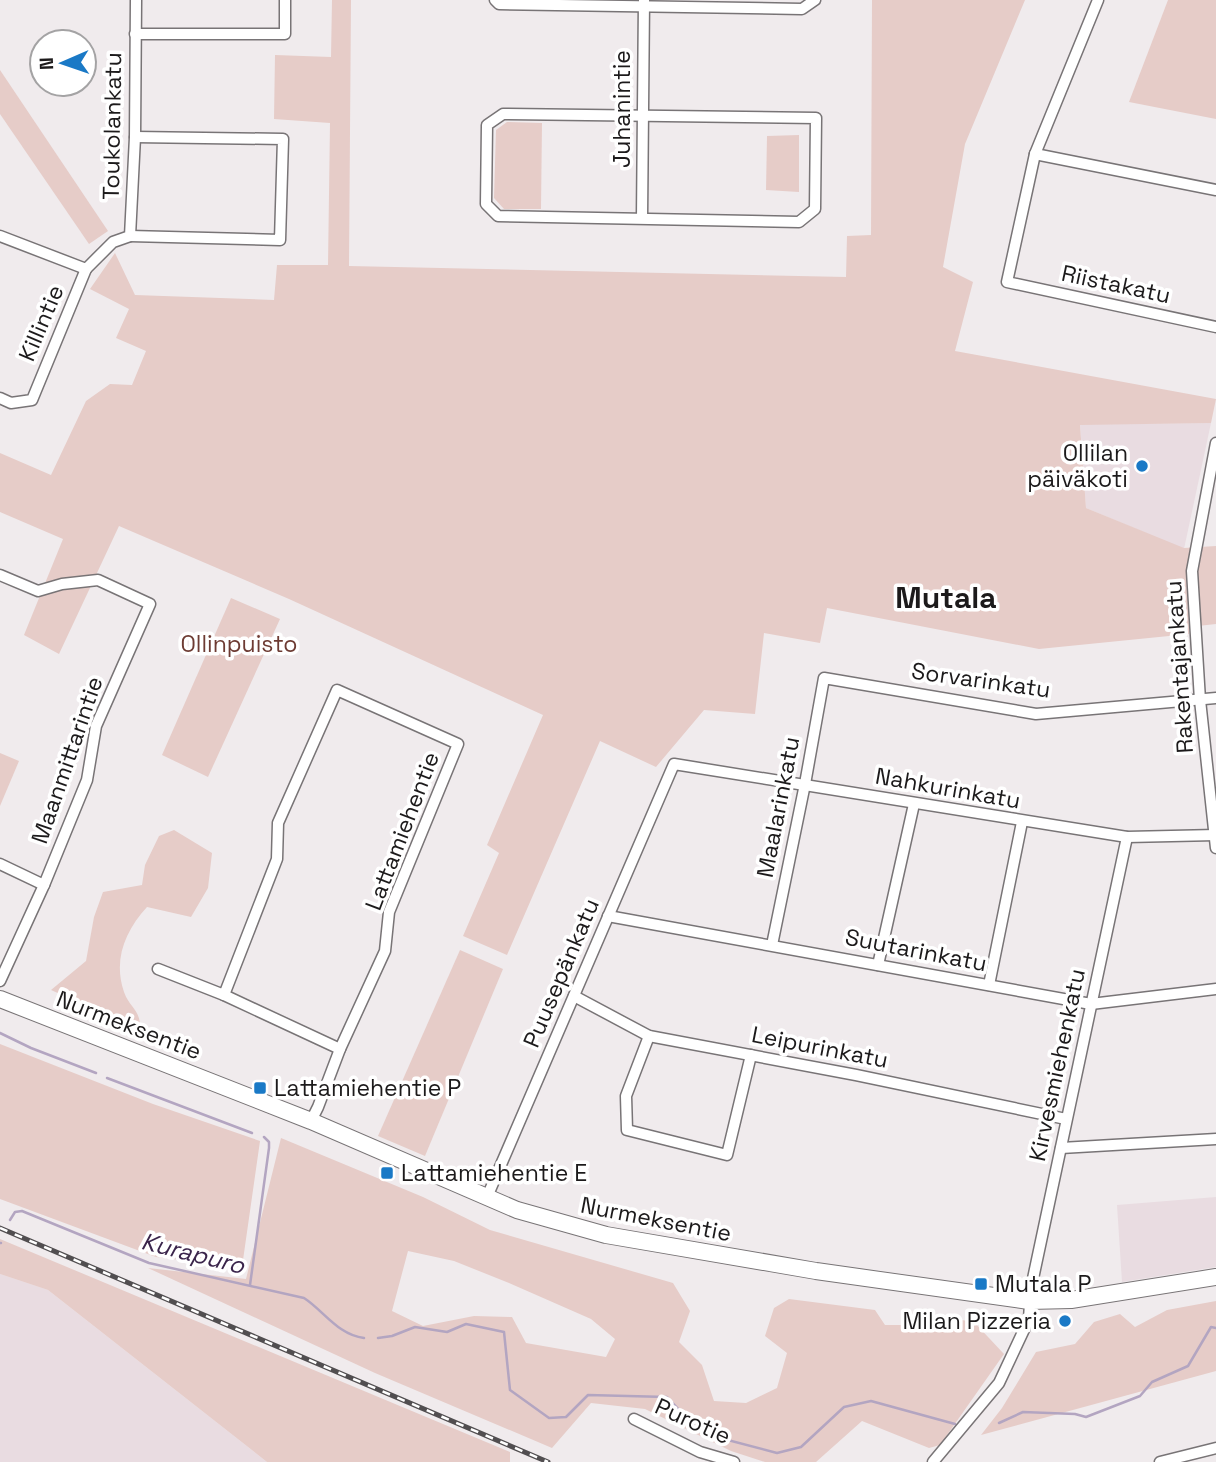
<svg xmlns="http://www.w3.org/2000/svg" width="1216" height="1462" viewBox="0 0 1216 1462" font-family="'Space Grotesk',sans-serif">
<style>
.built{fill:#e9dce1}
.green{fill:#e6ccc8;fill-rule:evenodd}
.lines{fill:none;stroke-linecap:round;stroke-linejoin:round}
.stream{stroke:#b3a5c1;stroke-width:2.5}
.street-casing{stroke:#787476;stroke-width:13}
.secondary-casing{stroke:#787476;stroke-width:18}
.street{stroke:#fff;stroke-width:10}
.secondary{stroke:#fff;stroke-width:16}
.rail-casing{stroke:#514e50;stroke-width:5}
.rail{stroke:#fff;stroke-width:2.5;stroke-dasharray:8;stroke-linecap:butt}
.poi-dot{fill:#1a79c6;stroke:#fff;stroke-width:2.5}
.labels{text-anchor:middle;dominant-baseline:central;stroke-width:7;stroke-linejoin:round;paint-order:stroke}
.street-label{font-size:23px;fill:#1c1a1b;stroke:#fff}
.poi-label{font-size:23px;fill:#1c1a1b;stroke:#fff;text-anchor:start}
.park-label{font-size:23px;fill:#6d3b33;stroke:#fff}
.water-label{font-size:24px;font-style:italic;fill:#3a244b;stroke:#fff}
.district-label{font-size:30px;font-weight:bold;fill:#1c1a1b;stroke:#fff}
</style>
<rect width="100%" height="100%" fill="#f0ebed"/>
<g class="built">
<polygon points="1211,423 1184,549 1086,508 1080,424"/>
<polygon points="1216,1197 1216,1267 1122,1282 1117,1205"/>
<polygon points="0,1274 48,1290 267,1462 0,1462"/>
</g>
<g class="green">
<polygon points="332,0 351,0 349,266 846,277 847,236 871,235 872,0 1025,0 965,144 943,267 973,282 955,351 1216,399 1211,423 1080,425 1086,508 1184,548 1216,546 1216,624 1189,627 1189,634 1039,649 827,608 820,643 764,633 755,714 704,710 656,767 600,741 507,955 463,936 499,853 487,845 543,715 289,599 119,526 59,654 24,635 63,539 0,512 0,453 51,475 86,401 110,384 132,385 146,351 116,338 129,309 90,289 115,253 135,295 274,300 277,265 328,265 330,123 274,119 275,55 331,57"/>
<polygon points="1168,0 1216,0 1216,119 1129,102"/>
<polygon points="0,70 108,231 89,244 0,114"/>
<polygon points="507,122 542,123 541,209 504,209 494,198 496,130"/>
<polygon points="799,135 799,192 766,190 767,136"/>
<polygon points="231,598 280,619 208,777 162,755"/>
<polygon points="0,753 19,761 0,806"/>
<path d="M174,830l38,23 -4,35 -17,29 -44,-10c-22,24 -34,53 -23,85 6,17 17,17 16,38l-89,-40 35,-29 8,-44 9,-25 39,-7 3,-20 14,-29z"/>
<polygon points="460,950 503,969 425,1156 378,1136"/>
<polygon points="0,1044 153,1104 260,1141 242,1267 156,1257 0,1199"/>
<path d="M281,1138l142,59 67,33 183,53 17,28 -11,31 23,23 12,36 32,2 31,-15 10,-35 -22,-17 9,-28 15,-9 86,11 10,15h19l15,-12 55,9 30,32 -64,91 -11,3 -67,-27 -46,41h-51l-34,-11 -86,-42 -54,-6 -39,45 -177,-75 -227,-105 98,11zM408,1251l46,10 55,22 82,36 24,20 -9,18 -80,-14 -14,-26 -38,-1 -51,10 -31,-15z"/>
<polygon points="0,1239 510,1452 510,1462 267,1462 48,1290 0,1274"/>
<polygon points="1216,1301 1216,1371 981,1435 1002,1408 1036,1352 1075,1344 1094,1322 1120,1314 1135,1327 1167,1310"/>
</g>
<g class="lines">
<g class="stream">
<polyline points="0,1033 31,1048 96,1073"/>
<polyline points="107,1078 252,1133"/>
<path d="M10,1220l5,-8 7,-1 127,52 155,35c20,13 34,37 60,40"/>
<polyline points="0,1243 1,1243"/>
<polyline points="250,1285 269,1148 269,1142 264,1137"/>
<polyline points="378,1338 392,1336 415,1327 447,1332 466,1324 504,1332 510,1390 549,1418 566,1417 588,1395 667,1397 701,1433 777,1453 801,1447 844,1407 871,1401 955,1424"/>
<polyline points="999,1423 1023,1412 1075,1414 1086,1417 1140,1396 1152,1382 1188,1366 1211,1327 1216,1328"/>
</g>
<defs>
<g id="street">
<polyline points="495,0 499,4 802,9 815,0"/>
<polyline points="1098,0 1035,154 1007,282 1216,327"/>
<polyline points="135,34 285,34 285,0"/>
<polygon points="503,114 816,118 815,209 799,222 498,216 486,204 487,125"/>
<polyline points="1035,154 1216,190"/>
<polyline points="642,218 644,0"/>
<polyline points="0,236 86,269 113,242 130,236 135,137 136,0"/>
<polyline points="130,236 280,240 283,139 135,137"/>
<polyline points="0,398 11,403 32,400 86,269"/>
<polyline points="1216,443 1192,571 1200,700 1216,848"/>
<polyline points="0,575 38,591 62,584 98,580 150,604 96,726 87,780 44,885 0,981"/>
<polyline points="0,864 44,885"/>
<polyline points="608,916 1091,1004 1216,989"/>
<polyline points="772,945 805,784 824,678 1036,714 1216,698"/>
<polyline points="878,965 914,804"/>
<polyline points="158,969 224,995 340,1049"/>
<polyline points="989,985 1022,822"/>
<polyline points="224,995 277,859 278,823 337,690 458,744 389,912 385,951 340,1049 318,1107 311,1121"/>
<polyline points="574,996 649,1036 856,1075 1066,1119"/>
<polyline points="649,1036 626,1096 627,1130 727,1155 751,1055"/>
<polyline points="1061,1148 1216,1139"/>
<polyline points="487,1197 674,764 1127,837 1216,835"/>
<polyline points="634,1419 700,1452 734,1462"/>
<polyline points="933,1462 999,1383 1029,1319 1031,1288 1127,837"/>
<polyline points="1160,1462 1216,1448"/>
</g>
<polyline id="secondary" points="0,999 311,1121 517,1210 606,1235 816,1271 1029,1301 1071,1300 1216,1277"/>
</defs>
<use href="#street" class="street-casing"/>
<use href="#secondary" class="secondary-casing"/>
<use href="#street" class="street"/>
<use href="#secondary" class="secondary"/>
<defs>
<polyline id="rail" points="0,1228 548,1462"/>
</defs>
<use href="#rail" class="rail-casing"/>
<use href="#rail" class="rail"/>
</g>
<g class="poi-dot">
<circle cx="1142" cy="466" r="7"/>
<rect x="253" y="1081" width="14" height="14" rx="3.5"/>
<rect x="380" y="1166" width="14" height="14" rx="3.5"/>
<rect x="974" y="1277" width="14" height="14" rx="3.5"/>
<circle cx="1065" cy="1321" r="7"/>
</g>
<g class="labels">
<g class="street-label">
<text transform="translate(622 109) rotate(-90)">Juhanintie</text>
<text transform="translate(112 126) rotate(-89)">Toukolankatu</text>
<text transform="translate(1116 284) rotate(12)">Riistakatu</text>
<text transform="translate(41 323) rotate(-67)">Killintie</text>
<text transform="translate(1179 667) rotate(-94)">Rakentajankatu</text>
<text transform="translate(981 680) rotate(8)">Sorvarinkatu</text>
<text transform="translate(67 760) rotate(-71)">Maanmittarintie</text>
<text transform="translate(948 788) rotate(10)">Nahkurinkatu</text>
<text transform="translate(778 807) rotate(-79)">Maalarinkatu</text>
<text transform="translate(402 831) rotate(-69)">Lattamiehentie</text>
<text transform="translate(916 950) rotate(11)">Suutarinkatu</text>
<text transform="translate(561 973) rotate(-67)">Puusepänkatu</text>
<text transform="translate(129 1025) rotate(21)">Nurmeksentie</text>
<text transform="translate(820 1047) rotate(11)">Leipurinkatu</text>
<text transform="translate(1057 1065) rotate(-78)">Kirvesmiehenkatu</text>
<text transform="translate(656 1219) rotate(11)">Nurmeksentie</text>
<text transform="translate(693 1421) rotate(24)">Purotie</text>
</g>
<g class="poi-label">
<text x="1128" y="453" text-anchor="end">Ollilan<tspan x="1128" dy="26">päiväkoti</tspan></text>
<text x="274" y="1088">Lattamiehentie P</text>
<text x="401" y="1173">Lattamiehentie E</text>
<text x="995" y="1284">Mutala P</text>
<text x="1051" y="1321" text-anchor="end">Milan Pizzeria</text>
</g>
<g class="park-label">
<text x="239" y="644">Ollinpuisto</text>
</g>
<g class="water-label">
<text transform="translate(193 1253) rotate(14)">Kurapuro</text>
</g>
<g class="district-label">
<text x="946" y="597">Mutala</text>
</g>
</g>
<g transform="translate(63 63) rotate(268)"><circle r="33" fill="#ffffff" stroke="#a4a3a4" stroke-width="2"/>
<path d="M0-5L12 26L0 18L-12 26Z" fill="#1a79c6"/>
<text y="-10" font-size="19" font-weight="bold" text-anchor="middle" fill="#1c1a1b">N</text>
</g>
</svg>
